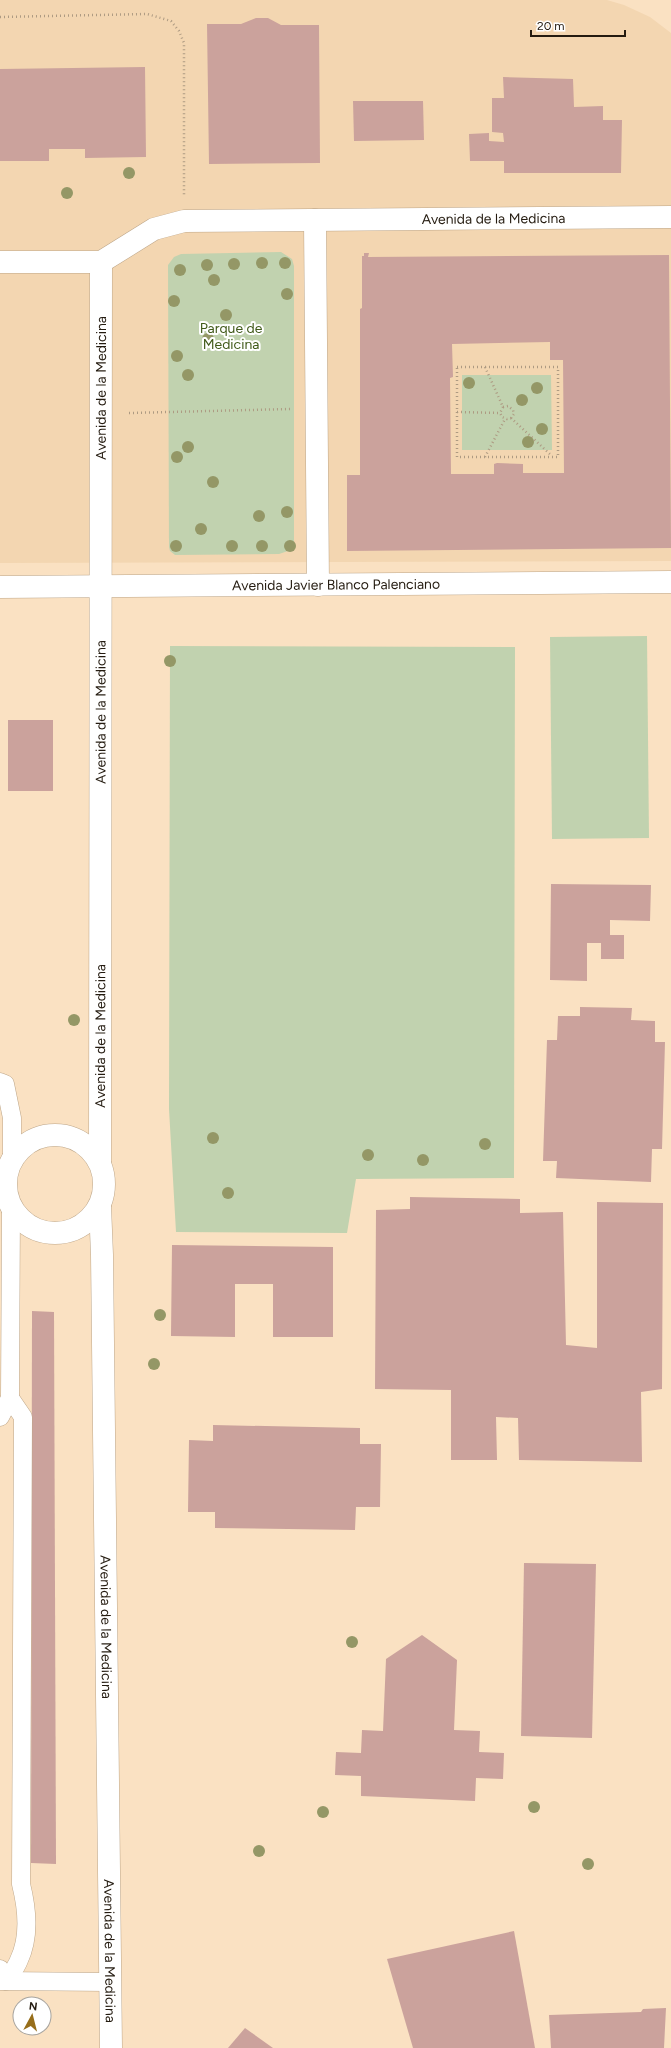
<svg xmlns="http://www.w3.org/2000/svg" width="671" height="2048" viewBox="0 0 671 2048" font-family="Figtree,sans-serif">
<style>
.built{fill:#f3d6b1}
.green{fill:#c1d2af}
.building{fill:#cba29c;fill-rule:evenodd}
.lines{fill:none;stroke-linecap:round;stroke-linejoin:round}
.lane-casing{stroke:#bda689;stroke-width:19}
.street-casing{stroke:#bda689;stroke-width:23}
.path{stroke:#ad9a82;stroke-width:2.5;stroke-dasharray:1 3;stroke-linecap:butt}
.lane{stroke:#fff;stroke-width:18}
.street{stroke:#fff;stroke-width:22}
.tree{fill:#949766}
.labels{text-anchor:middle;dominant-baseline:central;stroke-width:4;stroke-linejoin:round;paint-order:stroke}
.street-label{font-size:14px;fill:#241b10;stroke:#fff}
.park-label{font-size:14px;fill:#415a1a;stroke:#fff}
</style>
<rect width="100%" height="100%" fill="#fae1c2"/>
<polygon class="built" points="0,0 607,0 624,5 650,17 671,33 671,561 0,563"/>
<g class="green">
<polygon points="281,252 292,259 294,266 294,543 288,551 279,554 175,555 170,551 169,547 168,265 174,257 181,254"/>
<polygon points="462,375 551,375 552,450 462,450"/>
<polygon points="647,636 649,838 552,839 550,637"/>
<polygon points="170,646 515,647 514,1178 356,1179 347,1233 176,1232 169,1109"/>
</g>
<g class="building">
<polygon points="256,18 268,18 281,25 319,25 320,163 209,164 207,24 241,24"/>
<polygon points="145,67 146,157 85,158 85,149 49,149 49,161 0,161 0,69"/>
<polygon points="503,77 573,79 574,107 603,106 603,120 622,120 621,173 504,173 504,161 470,161 469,134 489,133 489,141 504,142 503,133 492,132 492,98 504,98"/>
<polygon points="353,101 423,101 424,140 354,141"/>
<path d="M364,253h5l-1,4 301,-2 2,293 -324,3v-76h13v-166l2,-1v-52h2zM550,342v18h13l1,113h-41v-9l-26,-1 -3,1v10h-43l-1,-96 3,-1 -1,-33z"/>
<rect x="8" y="720" width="45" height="71"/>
<polygon points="551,884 651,885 650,921 610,920 610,935 624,935 624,959 601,959 601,943 587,943 587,981 550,980"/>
<polygon points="580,1007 632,1008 631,1020 655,1021 655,1042 665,1042 662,1149 652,1149 651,1182 556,1178 557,1161 543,1161 547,1040 557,1040 558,1016 580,1016"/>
<polygon points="410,1197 520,1199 520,1213 563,1212 566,1345 597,1348 597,1202 663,1203 662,1389 641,1392 642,1462 519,1460 518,1418 496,1417 497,1460 451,1460 451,1390 375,1389 376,1210 410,1209"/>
<polygon points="172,1245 333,1247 333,1337 273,1337 273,1284 235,1284 235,1337 171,1336"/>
<polygon points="32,1311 54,1312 56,1864 31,1863"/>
<polygon points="213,1425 360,1428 360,1444 381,1444 380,1507 356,1507 355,1530 215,1528 215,1512 188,1512 189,1440 213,1441"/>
<polygon points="524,1563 596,1564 592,1738 521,1736"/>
<polygon points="422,1635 457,1660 454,1730 480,1731 479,1752 504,1753 503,1779 476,1778 475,1801 361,1796 361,1776 335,1775 336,1752 361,1753 362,1730 383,1731 386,1659"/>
<polygon points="514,1931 535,2048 413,2048 387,1959"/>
<polygon points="666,2008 664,2048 551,2048 549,2015 641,2012 643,2009"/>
<polygon points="245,2028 273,2048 228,2048"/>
</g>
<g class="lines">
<defs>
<g id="lane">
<polyline points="0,1082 5,1084 12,1118 12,1161"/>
<polyline points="0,1417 10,1398 11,1207"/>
<path d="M0,1969l6,12c4,-6 10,-13 13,-21 11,-23 8,-52 2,-76l2,-467 -13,-19"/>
<polyline points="0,1981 109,1982"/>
</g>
<g id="street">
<polyline points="315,220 318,585"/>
<path id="s1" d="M0,262h101l53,-33 30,-8 487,-4"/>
<path id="s2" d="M0,587l671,-5"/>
<circle cx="55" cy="1184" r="49"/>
<path id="s3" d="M100,1162l1,-900"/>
<path id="s4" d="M100,1206l2,49 9,793"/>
</g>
</defs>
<use href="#lane" class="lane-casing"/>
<use href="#street" class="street-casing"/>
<g class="path">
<polyline points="0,17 147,14 171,21 179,31 184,43 184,195"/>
<rect x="457" y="367" width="101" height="90"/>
<polyline points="485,367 503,407"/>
<polyline points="503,407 500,413 502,417 507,419 511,418"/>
<polyline points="503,407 508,406 513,410 514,414 511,418"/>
<polyline points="457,412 500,413"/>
<polyline points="129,413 290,409"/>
<polyline points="511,418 552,456"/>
<polyline points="485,457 505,419"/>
</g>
<use href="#lane" class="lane"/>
<use href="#street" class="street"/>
</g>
<g class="tree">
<circle cx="129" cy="173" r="6"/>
<circle cx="67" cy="193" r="6"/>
<circle cx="262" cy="263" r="6"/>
<circle cx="285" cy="263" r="6"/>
<circle cx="234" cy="264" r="6"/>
<circle cx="207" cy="265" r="6"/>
<circle cx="180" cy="270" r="6"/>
<circle cx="214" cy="280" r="6"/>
<circle cx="287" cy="294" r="6"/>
<circle cx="174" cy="301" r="6"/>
<circle cx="226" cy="315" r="6"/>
<circle cx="208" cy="339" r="6"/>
<circle cx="177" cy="356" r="6"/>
<circle cx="188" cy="375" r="6"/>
<circle cx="469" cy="383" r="6"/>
<circle cx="537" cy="388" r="6"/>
<circle cx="522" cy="400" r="6"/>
<circle cx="542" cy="429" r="6"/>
<circle cx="528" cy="442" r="6"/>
<circle cx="188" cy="447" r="6"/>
<circle cx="177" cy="457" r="6"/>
<circle cx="213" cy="482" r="6"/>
<circle cx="287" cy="512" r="6"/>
<circle cx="259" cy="516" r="6"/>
<circle cx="201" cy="529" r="6"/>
<circle cx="176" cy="546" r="6"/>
<circle cx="232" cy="546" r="6"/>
<circle cx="262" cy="546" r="6"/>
<circle cx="290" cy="546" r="6"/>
<circle cx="170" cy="661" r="6"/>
<circle cx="74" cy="1020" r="6"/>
<circle cx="213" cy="1138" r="6"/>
<circle cx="485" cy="1144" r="6"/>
<circle cx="368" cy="1155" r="6"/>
<circle cx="423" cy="1160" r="6"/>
<circle cx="228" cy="1193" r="6"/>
<circle cx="160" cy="1315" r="6"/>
<circle cx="154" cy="1364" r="6"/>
<circle cx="352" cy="1642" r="6"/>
<circle cx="534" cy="1807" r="6"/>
<circle cx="323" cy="1812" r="6"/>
<circle cx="259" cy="1851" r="6"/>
<circle cx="588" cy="1864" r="6"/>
</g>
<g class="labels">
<g class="street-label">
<text stroke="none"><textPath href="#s1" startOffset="504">Avenida de la Medicina</textPath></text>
<text stroke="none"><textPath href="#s3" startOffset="774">Avenida de la Medicina</textPath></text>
<text stroke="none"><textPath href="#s2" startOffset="336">Avenida Javier Blanco Palenciano</textPath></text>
<text stroke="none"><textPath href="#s3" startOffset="450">Avenida de la Medicina</textPath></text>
<text stroke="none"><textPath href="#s3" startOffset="126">Avenida de la Medicina</textPath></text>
<text stroke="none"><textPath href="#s4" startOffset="421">Avenida de la Medicina</textPath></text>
<text stroke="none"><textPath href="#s4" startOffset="745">Avenida de la Medicina</textPath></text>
</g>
<g class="park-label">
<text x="231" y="328">Parque de<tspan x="231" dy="16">Medicina</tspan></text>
</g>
</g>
<g transform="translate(32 2016) rotate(7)"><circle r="19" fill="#ffffff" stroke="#a7a49f"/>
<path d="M0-3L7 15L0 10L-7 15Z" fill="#976e1a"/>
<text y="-6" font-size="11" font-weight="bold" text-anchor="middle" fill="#241b10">N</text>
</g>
<path d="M531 30v6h94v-6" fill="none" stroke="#241b10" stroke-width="2"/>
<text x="537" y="30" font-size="12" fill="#241b10" stroke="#ffffff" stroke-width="3" paint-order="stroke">20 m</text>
</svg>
